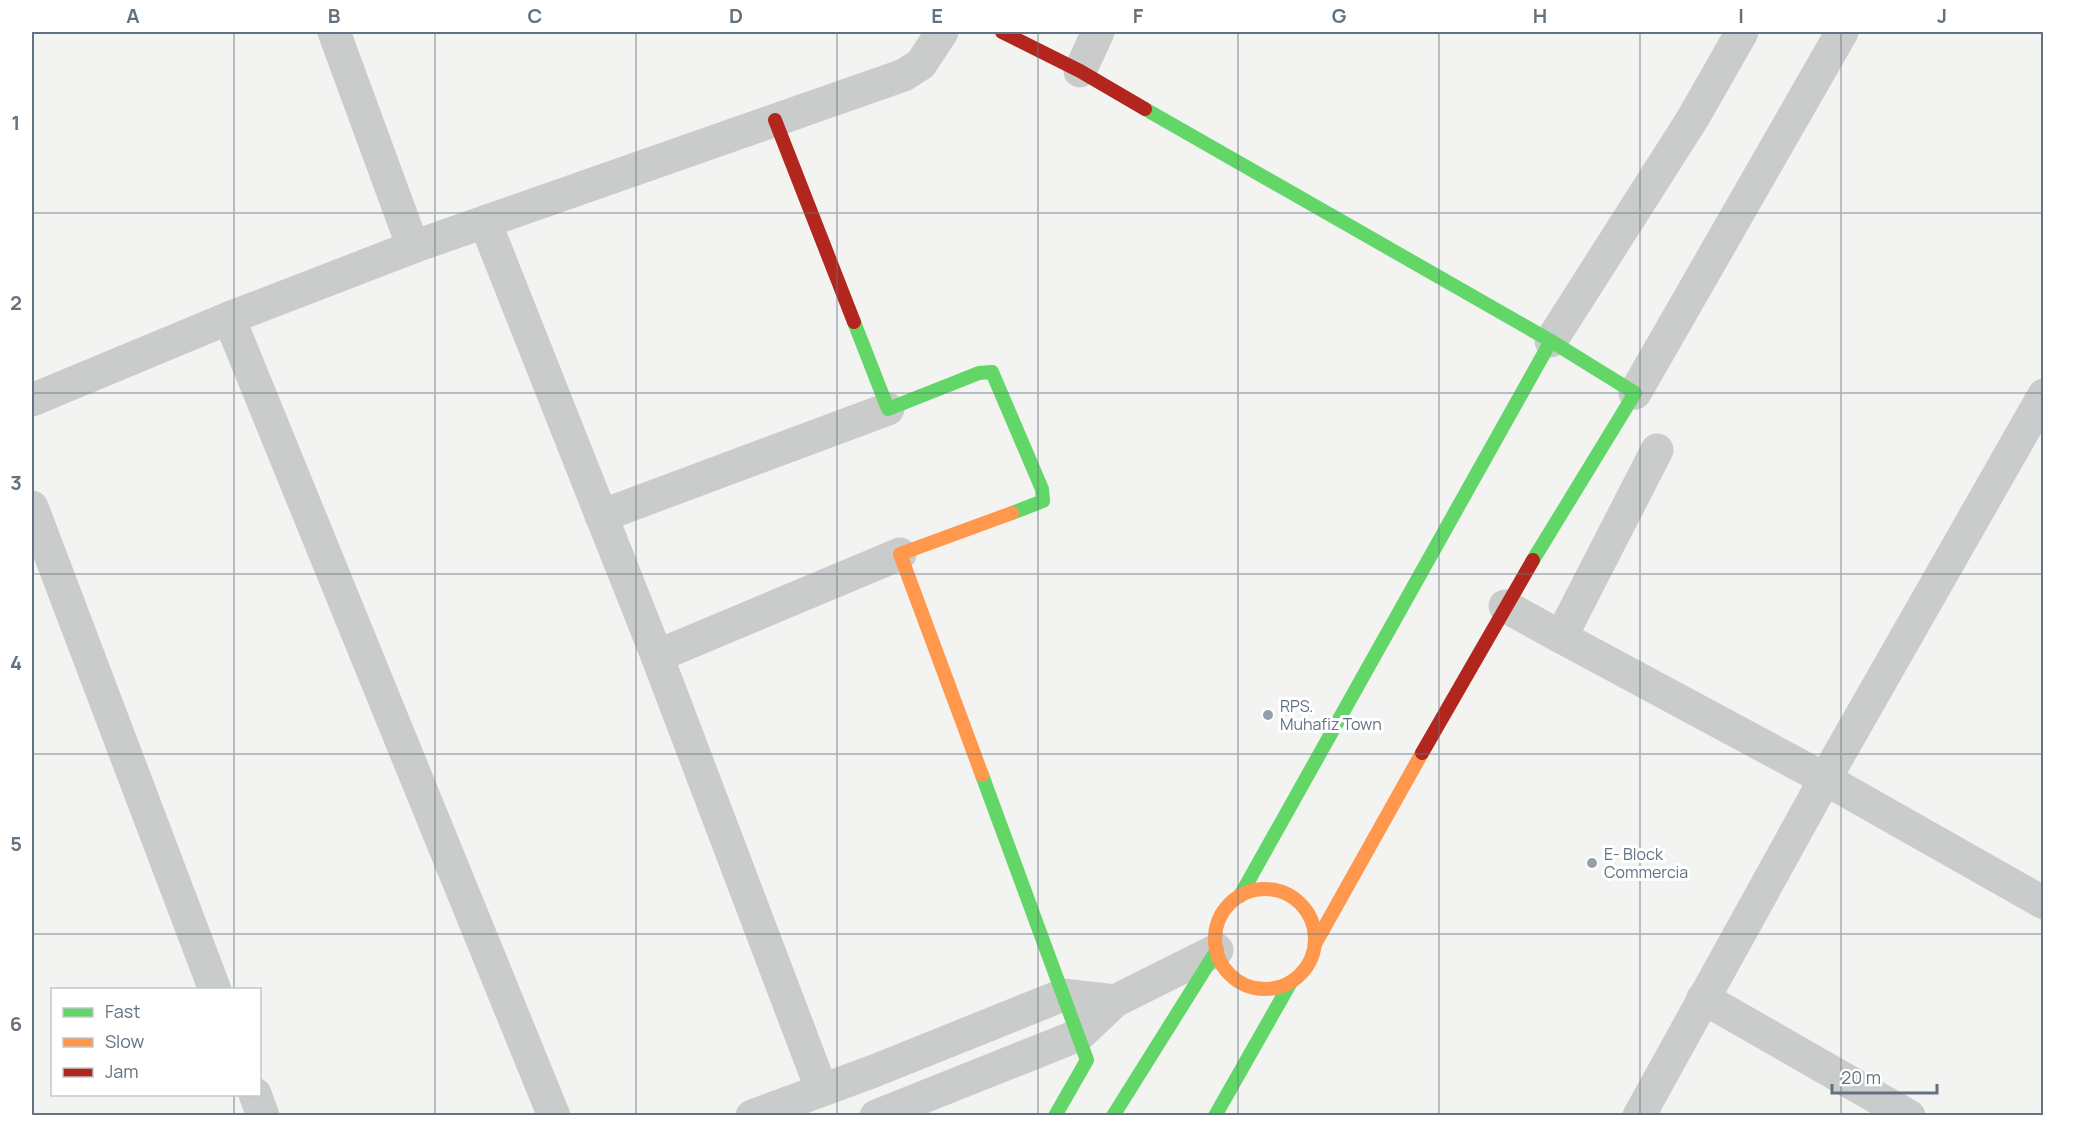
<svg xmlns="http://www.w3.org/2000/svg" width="2075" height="1147" viewBox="0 0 2075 1147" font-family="Manrope,sans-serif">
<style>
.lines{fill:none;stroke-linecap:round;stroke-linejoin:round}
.street{stroke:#cacccc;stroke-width:33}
.fast{stroke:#63d668;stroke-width:14}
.slow{stroke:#ff974d;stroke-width:14}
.jam{stroke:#b3261e;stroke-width:14}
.grid{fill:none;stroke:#627281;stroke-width:1.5;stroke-opacity:0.55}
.poi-dot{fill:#959fa8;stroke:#fff;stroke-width:2}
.labels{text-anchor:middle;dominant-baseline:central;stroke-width:6;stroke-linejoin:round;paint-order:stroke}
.poi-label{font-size:16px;fill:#627281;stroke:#fff;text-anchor:start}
.neatline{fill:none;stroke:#627281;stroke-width:2}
.grid-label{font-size:20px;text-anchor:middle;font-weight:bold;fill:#627281}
</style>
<rect width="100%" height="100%" fill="#f3f3f1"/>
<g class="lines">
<g class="street">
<polyline points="334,32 413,247"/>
<polyline points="1080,71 1098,32"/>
<polyline points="485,222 657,656 821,1088"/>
<polyline points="229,318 554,1116"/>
<polyline points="1551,341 1693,118 1742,32"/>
<polyline points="1635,393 1842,32"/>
<polyline points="32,400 229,318 413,247 904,75 921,64 942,32"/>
<polyline points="1657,450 1561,637 1825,779 2044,903"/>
<polyline points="32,507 215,990"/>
<polyline points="601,516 888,409"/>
<polyline points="1505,606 1561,637"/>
<polyline points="657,656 900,554"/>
<polyline points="1703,998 1909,1116"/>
<polyline points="255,1094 263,1116"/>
<polyline points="752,1116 874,1071 1063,995 1115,1001"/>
<polyline points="876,1116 1079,1035 1115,1001 1217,950"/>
<polyline points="1639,1116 1825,779 2044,395"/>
</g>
<g class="fast">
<polyline points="1145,109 1551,341 1635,393 1533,560"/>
<polyline points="854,322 888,409 979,373 992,372 1042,489 1043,501 1012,513"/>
<polyline points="982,775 1087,1060 1055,1116"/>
<polyline points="1240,896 1551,341"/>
<polyline points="1113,1116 1217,950"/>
<polyline points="1215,1116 1291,982"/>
</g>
<g class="slow">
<polyline points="982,775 900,554 1012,513"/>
<circle cx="1265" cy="939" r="50"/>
<polyline points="1315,944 1422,753"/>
</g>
<g class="jam">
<polyline points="1002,32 1080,71 1145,109"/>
<polyline points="775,120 854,322"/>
<polyline points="1422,753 1533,560"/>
</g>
</g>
<path class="grid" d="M234,32v958M435,32v1084M636,32v1084M837,32v1084M1038,32v1084M1238,32v1084M1439,32v1084M1640,32v1084M1841,32v1084M32,213h2012M32,393h2012M32,574h2012M32,754h2012M32,934h2012M234,1094v22"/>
<g class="poi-dot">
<circle cx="1268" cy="715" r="6"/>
<circle cx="1592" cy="863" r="6"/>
</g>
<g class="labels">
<g class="poi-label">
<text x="1280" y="706">RPS.<tspan x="1280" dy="18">Muhafiz Town</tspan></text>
<text x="1604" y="854">E- Block<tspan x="1604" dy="18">Commercia</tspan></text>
</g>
</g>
<rect width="2075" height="1147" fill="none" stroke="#ffffff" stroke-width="66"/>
<rect x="51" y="988" width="210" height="108" fill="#ffffff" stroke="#c0c7cd" stroke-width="1.5"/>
<rect x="63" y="1008" width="30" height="9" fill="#63d668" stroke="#c0c7cd" stroke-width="1.5"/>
<text x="105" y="1018" font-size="18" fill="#627281">Fast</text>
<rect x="63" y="1038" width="30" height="9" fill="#ff974d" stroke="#c0c7cd" stroke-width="1.5"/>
<text x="105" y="1048" font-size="18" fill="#627281">Slow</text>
<rect x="63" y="1068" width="30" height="9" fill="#b3261e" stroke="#c0c7cd" stroke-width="1.5"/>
<text x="105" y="1078" font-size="18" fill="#627281">Jam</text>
<path d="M1832 1084v9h105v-9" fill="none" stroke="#627281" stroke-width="3"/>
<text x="1841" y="1084" font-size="18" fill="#627281" stroke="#ffffff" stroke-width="4.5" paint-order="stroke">20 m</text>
<rect x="33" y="33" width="2009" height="1081" class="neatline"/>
<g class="grid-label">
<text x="133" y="23">A</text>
<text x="334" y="23">B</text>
<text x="535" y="23">C</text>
<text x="736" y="23">D</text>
<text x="937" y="23">E</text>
<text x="1138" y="23">F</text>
<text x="1339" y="23">G</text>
<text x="1540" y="23">H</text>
<text x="1741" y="23">I</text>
<text x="1942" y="23">J</text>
<text x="16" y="130">1</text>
<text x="16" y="310">2</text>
<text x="16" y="490">3</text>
<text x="16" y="670">4</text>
<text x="16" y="851">5</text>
<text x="16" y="1031">6</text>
</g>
</svg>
